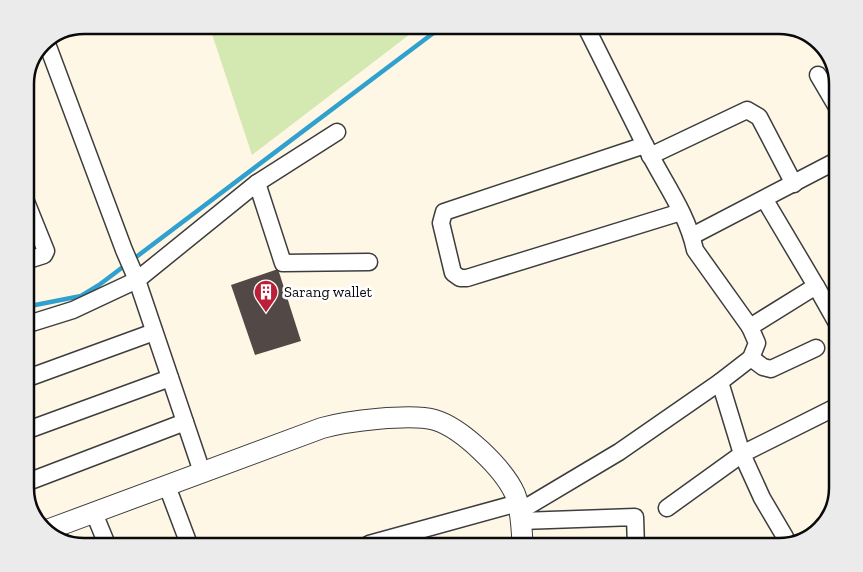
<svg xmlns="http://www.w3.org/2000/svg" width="863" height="572" viewBox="0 0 863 572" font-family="'Zilla Slab',serif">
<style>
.green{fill:#d4e8b1}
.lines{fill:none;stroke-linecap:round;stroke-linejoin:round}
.stream{stroke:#30a1cf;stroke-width:4.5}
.building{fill:#524946}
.minor-casing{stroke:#3d3d3d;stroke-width:19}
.tertiary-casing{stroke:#3d3d3d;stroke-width:22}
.minor{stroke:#fff;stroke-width:16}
.tertiary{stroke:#fff;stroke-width:20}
.labels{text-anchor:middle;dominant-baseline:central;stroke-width:5;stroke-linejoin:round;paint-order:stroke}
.poi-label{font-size:15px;fill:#0a0a0a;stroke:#fff;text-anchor:start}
.rim{fill:none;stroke:#0a0a0a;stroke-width:2.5}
</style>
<rect width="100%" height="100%" fill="#fff7e6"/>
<polygon class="green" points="209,25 422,25 252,155"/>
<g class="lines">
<polyline class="stream" points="25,307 81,296 99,285 444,25"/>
</g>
<polygon class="building" points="278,269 301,341 255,355 231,285"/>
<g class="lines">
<defs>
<g id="minor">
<polyline points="585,25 645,145"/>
<polyline points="46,41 124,250 137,280 202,472"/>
<polyline points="818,75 838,109"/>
<polyline points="650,156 747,110 759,117 794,184"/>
<polyline points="257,183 283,263 369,262"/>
<polyline points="25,199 46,251 44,255 25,261"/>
<polyline points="765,200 816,286"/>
<path d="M681,212l-214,66h-7l-7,-5 -12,-50 3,-11 201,-67c17,35 42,67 50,105l55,77"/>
<polyline points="692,236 838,160"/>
<polyline points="25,325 73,310 137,280 257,183 337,132"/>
<polyline points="751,358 763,367 771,369 816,348"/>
<polyline points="25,379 154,332"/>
<polyline points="720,382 751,358 757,343 750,327 816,286 838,325"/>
<polyline points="25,431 170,378"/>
<polyline points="25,483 185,422"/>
<polyline points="167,486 190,547"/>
<polyline points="520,511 619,452 720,382 742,454 667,508"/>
<polyline points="94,513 108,547"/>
<polyline points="521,521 635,517 636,547"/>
<polyline points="785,537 762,498 742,454 838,406"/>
<polyline points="369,544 518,503"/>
</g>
<path id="tertiary" d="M47,530l275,-102c25,-7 89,-15 113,-8 27,8 69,49 80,74 7,17 6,35 8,53"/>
</defs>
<use href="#minor" class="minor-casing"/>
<use href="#tertiary" class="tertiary-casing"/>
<use href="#minor" class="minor"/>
<use href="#tertiary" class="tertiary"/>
</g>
<defs>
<symbol id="building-pin" viewBox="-11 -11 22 30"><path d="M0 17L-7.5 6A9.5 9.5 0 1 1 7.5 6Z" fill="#ba2139" stroke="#fff"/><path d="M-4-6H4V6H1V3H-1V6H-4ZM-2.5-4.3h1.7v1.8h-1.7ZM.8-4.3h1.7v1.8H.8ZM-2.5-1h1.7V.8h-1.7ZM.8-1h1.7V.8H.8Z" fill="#fff"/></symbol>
</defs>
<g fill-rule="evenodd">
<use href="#building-pin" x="252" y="278" width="28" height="38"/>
</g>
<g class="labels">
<g class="poi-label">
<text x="284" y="292">Sarang wallet</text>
</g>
</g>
<path d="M0 0H863V572H0ZM84 34H779A50 50 0 0 1 829 84V488A50 50 0 0 1 779 538H84A50 50 0 0 1 34 488V84A50 50 0 0 1 84 34Z" fill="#ebebeb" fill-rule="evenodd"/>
<path class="rim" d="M84 34H779A50 50 0 0 1 829 84V488A50 50 0 0 1 779 538H84A50 50 0 0 1 34 488V84A50 50 0 0 1 84 34Z"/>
</svg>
